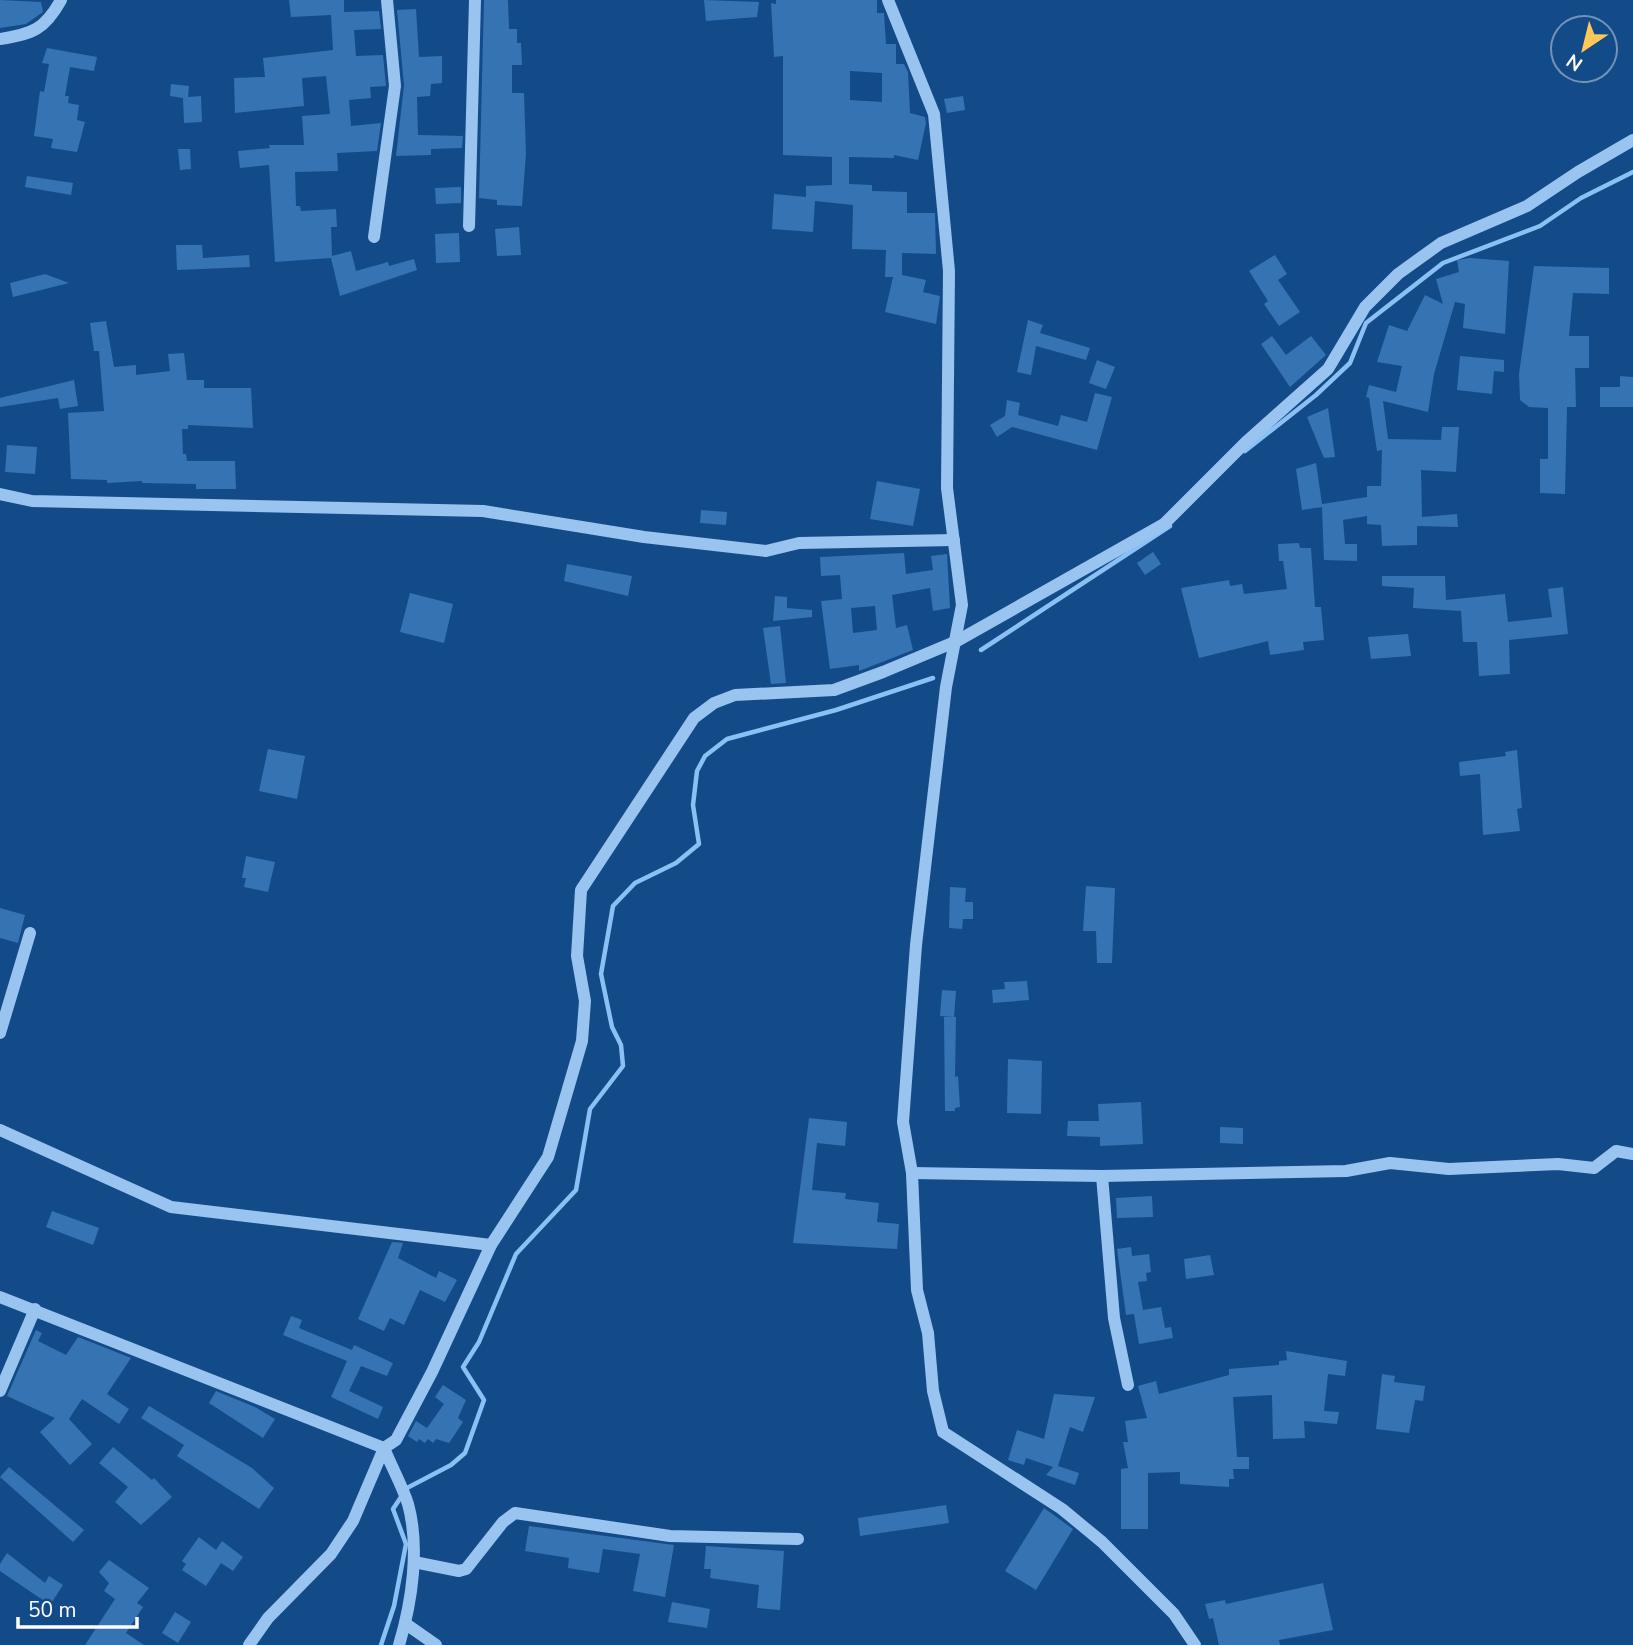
<svg xmlns="http://www.w3.org/2000/svg" width="1633" height="1645" viewBox="0 0 1633 1645" font-family="'Nunito Sans',sans-serif">
<style>
.lines{fill:none;stroke-linecap:round;stroke-linejoin:round}
.stream{stroke:#8ac0f4;stroke-width:4.5}
.building{fill:#3673b2;fill-rule:evenodd}
.minor{stroke:#99c4f0;stroke-width:12}
</style>
<rect width="100%" height="100%" fill="#134b89"/>
<g class="lines">
<g class="stream">
<polyline points="1245,451 1316,395 1350,363 1366,323 1443,263 1540,226 1581,198 1633,172"/>
<polyline points="981,650 1170,526"/>
<polyline points="381,1645 394,1606 406,1544 393,1509 407,1488 451,1465 465,1453 484,1400 463,1367 479,1342 516,1254 576,1190 590,1109 623,1066 621,1045 612,1027 601,974 613,906 635,883 676,863 699,844 693,805 697,771 705,756 727,739 836,710 933,678"/>
</g>
</g>
<g class="building">
<polygon points="0,0 41,2 43,12 26,24 0,28"/>
<polygon points="289,0 344,0 344,12 379,11 381,29 354,30 356,56 383,55 386,86 370,87 371,98 349,100 351,126 381,123 377,151 337,153 338,171 295,172 296,206 300,206 301,211 336,209 337,227 331,227 332,256 351,251 356,271 388,262 389,266 414,259 417,270 340,296 331,258 275,262 269,165 240,168 238,151 270,148 269,145 304,145 302,116 330,114 326,76 302,78 304,106 235,113 234,78 265,77 263,58 333,50 331,15 291,17"/>
<polygon points="484,0 508,0 509,29 517,29 517,43 521,43 522,65 512,65 512,93 524,93 526,154 522,206 497,205 497,200 479,198"/>
<polygon points="704,0 759,2 757,17 706,21"/>
<path d="M776,0h101v13h7l2,31h10v20h8l4,8 2,41 15,4 1,6 -8,37 -24,-5v3l-45,-1v27l23,1v6l35,1v21h28l1,41 -34,-1v22l24,5 -3,12 17,4 -4,28 -51,-12 8,-35h-8l1,-27 -34,-1 1,-44 -38,-4 -2,31 -41,-3 2,-35 32,3v-11l26,-1v-28l-49,-2v-99l-9,1 -3,-54 5,1zM850,71l32,2v29l-32,-2z"/>
<polygon points="416,9 419,57 442,56 442,83 431,84 430,96 417,97 418,135 463,136 462,148 431,149 431,155 396,156 404,85 397,10"/>
<polygon points="47,48 97,57 94,71 70,67 65,96 69,96 68,103 79,105 77,120 85,122 77,152 51,148 53,139 34,136 40,91 44,92 49,64 42,63"/>
<polygon points="171,84 189,86 188,97 201,96 202,122 184,123 183,98 170,96"/>
<polygon points="963,96 965,110 947,113 944,99"/>
<polygon points="178,149 190,149 191,169 180,170"/>
<polygon points="27,176 73,183 71,195 25,187"/>
<polygon points="461,187 461,203 436,204 435,188"/>
<polygon points="519,227 521,255 497,256 495,229"/>
<polygon points="459,233 460,262 436,263 435,234"/>
<polygon points="176,245 202,245 203,258 249,255 250,267 177,270"/>
<polygon points="1275,255 1287,274 1278,280 1300,312 1279,326 1264,304 1268,301 1249,271"/>
<polygon points="1470,258 1509,261 1505,334 1463,328 1465,304 1455,302 1434,374 1428,412 1383,401 1388,439 1441,440 1442,427 1459,427 1456,472 1421,470 1422,517 1457,514 1458,527 1417,526 1417,545 1382,546 1381,525 1367,524 1367,516 1343,520 1345,544 1357,544 1357,561 1324,560 1322,507 1302,510 1296,469 1316,463 1322,504 1367,497 1367,486 1381,486 1382,450 1377,451 1369,398 1366,397 1369,385 1396,392 1402,366 1377,362 1389,325 1407,331 1425,295 1443,304 1436,279 1459,272 1457,260"/>
<polygon points="1534,266 1609,268 1609,294 1573,293 1569,336 1589,336 1589,368 1575,368 1576,407 1567,407 1565,494 1540,493 1540,459 1548,459 1548,408 1529,407 1520,400 1519,374"/>
<polygon points="45,274 69,283 13,297 10,283"/>
<polygon points="1028,320 1043,325 1040,333 1090,348 1086,360 1036,346 1031,375 1017,372"/>
<polygon points="106,321 114,367 136,365 136,375 170,371 168,354 184,353 187,380 204,380 204,388 251,388 253,428 188,425 188,429 182,429 183,454 186,454 187,461 235,461 236,489 196,489 196,484 142,483 142,481 107,483 107,480 71,479 68,413 104,411 99,351 94,351 90,323"/>
<polygon points="1272,336 1286,355 1311,336 1326,355 1290,387 1261,344"/>
<polygon points="1460,356 1504,360 1504,372 1494,371 1492,394 1457,390"/>
<polygon points="1097,360 1115,367 1106,389 1089,383"/>
<polygon points="1620,376 1633,377 1633,407 1600,407 1600,387 1620,387"/>
<polygon points="74,380 78,406 60,409 58,398 0,407 0,398"/>
<polygon points="1095,393 1112,397 1097,450 1012,427 997,437 990,425 1005,416 1007,400 1020,403 1018,415 1058,426 1061,415 1087,422"/>
<polygon points="1328,408 1335,457 1324,458 1307,417"/>
<polygon points="7,445 37,447 35,474 5,472"/>
<polygon points="877,481 920,489 913,526 870,519"/>
<polygon points="701,510 727,512 726,525 700,523"/>
<polygon points="1299,543 1300,548 1311,548 1315,607 1321,607 1324,640 1303,642 1304,650 1270,655 1268,641 1199,658 1181,588 1229,580 1230,586 1242,584 1244,594 1287,589 1283,561 1279,561 1278,544"/>
<polygon points="1153,552 1161,564 1145,575 1137,563"/>
<path d="M904,553l2,21 27,-4 -2,-14 16,-2 3,54 -17,3 -3,-23 -38,7 4,33 11,-3 6,25 -54,21v-6l-29,4 -9,-68 21,-2 -2,-24 -19,1 -1,-19zM875,606l2,24 -24,3 -2,-25z"/>
<polygon points="567,564 632,576 628,596 564,581"/>
<polygon points="1382,576 1445,576 1446,600 1505,594 1508,622 1552,617 1548,589 1563,587 1568,634 1509,640 1510,674 1479,676 1477,642 1463,642 1461,611 1413,608 1414,588 1382,586"/>
<polygon points="410,593 453,604 444,643 400,632"/>
<polygon points="775,596 787,597 787,608 812,610 812,617 773,621"/>
<polygon points="780,626 786,683 771,684 763,628"/>
<polygon points="1408,634 1411,656 1371,659 1368,637"/>
<polygon points="268,749 305,756 297,799 259,791"/>
<polygon points="1517,750 1522,808 1517,809 1520,831 1483,835 1480,774 1460,776 1459,762 1506,756 1505,752"/>
<polygon points="246,856 275,862 268,892 244,887 246,878 242,878"/>
<polygon points="1086,886 1115,888 1112,963 1097,963 1096,931 1083,931"/>
<polygon points="950,887 966,888 965,902 973,902 973,919 963,919 962,929 949,928"/>
<polygon points="0,908 25,915 18,943 0,938"/>
<polygon points="1027,981 1029,1000 993,1003 992,990 1005,989 1004,982"/>
<polygon points="942,990 956,991 954,1017 940,1016"/>
<polygon points="944,1017 956,1017 955,1077 958,1076 960,1107 955,1108 955,1111 945,1111"/>
<polygon points="1008,1059 1042,1061 1041,1114 1007,1113"/>
<polygon points="1141,1102 1143,1144 1100,1146 1100,1137 1067,1136 1068,1121 1099,1121 1098,1104"/>
<polygon points="809,1118 847,1122 845,1146 817,1143 812,1190 846,1193 845,1199 879,1203 877,1222 899,1224 897,1249 793,1243"/>
<polygon points="1220,1127 1243,1128 1243,1144 1220,1143"/>
<polygon points="1152,1196 1153,1217 1117,1218 1116,1198"/>
<polygon points="52,1211 99,1228 93,1245 46,1227"/>
<polygon points="392,1242 403,1243 398,1258 436,1278 439,1271 457,1280 445,1302 420,1290 404,1325 390,1318 384,1331 358,1319"/>
<polygon points="1131,1247 1132,1256 1149,1254 1151,1272 1146,1273 1147,1281 1138,1282 1143,1310 1161,1307 1165,1328 1171,1327 1173,1338 1139,1344 1134,1314 1126,1315 1117,1249"/>
<polygon points="1210,1255 1214,1275 1186,1279 1184,1259"/>
<polygon points="291,1316 302,1320 299,1328 352,1350 354,1345 393,1363 387,1376 361,1366 349,1391 383,1407 378,1419 331,1397 347,1361 283,1335"/>
<polygon points="36,1330 42,1333 38,1341 66,1355 78,1337 131,1358 107,1394 129,1409 119,1424 82,1399 69,1419 92,1444 70,1465 40,1432 55,1418 7,1396"/>
<polygon points="1286,1351 1347,1361 1345,1376 1328,1374 1324,1411 1339,1412 1337,1424 1304,1421 1305,1438 1273,1439 1272,1395 1233,1397 1237,1457 1249,1457 1249,1469 1233,1469 1234,1479 1229,1479 1229,1487 1180,1484 1180,1472 1148,1473 1148,1529 1121,1529 1121,1469 1128,1468 1123,1442 1128,1442 1125,1421 1147,1418 1138,1386 1156,1381 1159,1394 1229,1375 1229,1369 1279,1365 1279,1361 1287,1360"/>
<polygon points="1382,1374 1395,1376 1394,1382 1425,1386 1423,1401 1415,1400 1409,1433 1376,1429"/>
<polygon points="443,1385 466,1400 458,1418 463,1422 449,1443 436,1439 433,1443 428,1439 425,1443 419,1439 417,1442 408,1436 416,1421 427,1428 444,1404 435,1397"/>
<polygon points="216,1391 255,1407 275,1419 263,1438 209,1403"/>
<polygon points="1054,1394 1095,1397 1083,1432 1070,1427 1058,1466 1079,1473 1075,1485 1046,1475 1053,1467 1026,1458 1024,1465 1008,1460 1017,1430 1044,1439"/>
<polygon points="149,1406 252,1468 274,1488 259,1509 177,1456 184,1445 141,1418"/>
<polygon points="113,1447 152,1480 154,1478 172,1497 141,1525 115,1502 128,1487 99,1463"/>
<polygon points="9,1467 84,1530 73,1542 0,1477"/>
<polygon points="946,1505 949,1523 860,1536 858,1518"/>
<polygon points="1044,1508 1073,1529 1036,1590 1005,1571"/>
<polygon points="529,1526 674,1545 665,1597 633,1591 640,1554 603,1549 599,1573 568,1568 569,1558 525,1551"/>
<polygon points="199,1537 216,1550 222,1541 243,1557 233,1571 221,1563 206,1586 182,1570 186,1564 182,1561"/>
<polygon points="706,1546 784,1551 780,1610 757,1608 759,1585 710,1578 711,1569 704,1569"/>
<polygon points="7,1553 45,1583 49,1576 63,1585 50,1605 0,1571 0,1564"/>
<polygon points="109,1560 149,1588 137,1603 143,1607 126,1633 144,1645 85,1645 115,1599 104,1591 109,1583 99,1572"/>
<polygon points="1323,1583 1333,1630 1279,1640 1280,1645 1219,1645 1213,1618 1209,1619 1205,1604 1225,1600 1226,1604"/>
<polygon points="672,1602 710,1609 707,1628 668,1622"/>
<polygon points="175,1612 191,1622 178,1643 162,1633"/>
</g>
<g class="lines">
<g class="minor">
<polyline points="888,0 934,114 949,271 947,488 962,605 946,687 916,945 903,1122 912,1173 917,1290 928,1333 933,1391 943,1432 1062,1509 1102,1542 1174,1614 1195,1645"/>
<path d="M0,39c33,-5 45,-10 61,-39"/>
<polyline points="469,226 475,0"/>
<polyline points="374,237 395,86 387,0"/>
<polyline points="0,494 32,501 483,511 644,537 766,551 799,543 954,540"/>
<polyline points="0,1033 30,933"/>
<polyline points="0,1130 171,1207 491,1245"/>
<polyline points="912,1173 1102,1176 1346,1171 1390,1163 1449,1169 1558,1164 1594,1168 1616,1151 1633,1154"/>
<polyline points="1102,1176 1114,1318 1128,1385"/>
<path d="M0,1297l384,151c7,18 18,37 24,56 12,43 4,98 -9,141"/>
<polyline points="0,1391 35,1309"/>
<polyline points="414,1562 459,1571 466,1569 503,1522 515,1513 670,1536 798,1539"/>
<polyline points="406,1624 436,1645"/>
<polyline points="249,1645 268,1618 331,1554 353,1521 384,1448 396,1440 432,1372 491,1245 548,1157 582,1041 585,1001 577,956 581,890 694,718 714,703 735,695 834,690 883,672 957,641 1164,524 1246,442 1328,369 1365,307 1398,274 1441,243 1527,206 1578,172 1633,140"/>
</g>
</g>
<g transform="translate(1584 49) rotate(215)"><circle r="33" fill="#134b89" stroke="#7193b8" stroke-width="2"/>
<path d="M0-5L12 26L0 18L-12 26Z" fill="#ffc858"/>
<text y="-10" font-size="19" font-weight="bold" text-anchor="middle" fill="#ffffff">N</text>
</g>
<path d="M18 1617v10h119v-10" fill="none" stroke="#ffffff" stroke-width="3.5"/>
<text x="28" y="1617" font-size="21" fill="#ffffff" stroke="#134b89" stroke-width="5" paint-order="stroke">50 m</text>
</svg>
